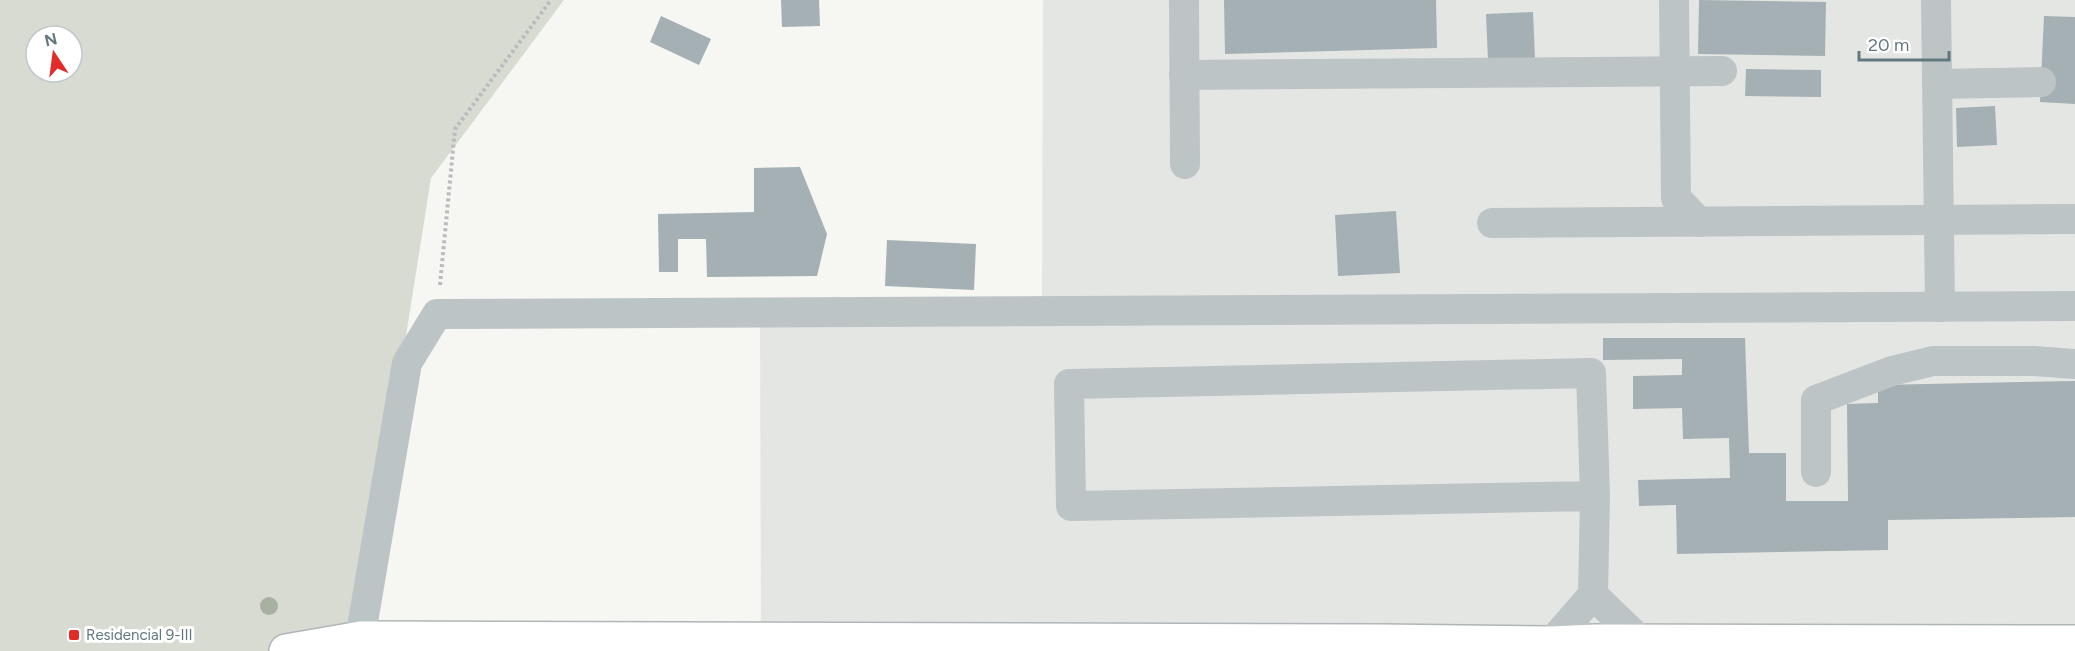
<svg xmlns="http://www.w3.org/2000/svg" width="2075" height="651" viewBox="0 0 2075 651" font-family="Figtree,sans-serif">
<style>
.built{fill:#e4e6e4}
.green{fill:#d7dbd2;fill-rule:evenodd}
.building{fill:#a4b0b3}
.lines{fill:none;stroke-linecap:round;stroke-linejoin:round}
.major-casing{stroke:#afb6b8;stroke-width:36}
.path{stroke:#b8bcbe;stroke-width:4;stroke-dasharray:3 3;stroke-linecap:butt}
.minor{stroke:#bdc4c6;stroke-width:30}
.major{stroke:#fff;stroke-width:33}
.tree{fill:#a8b0a2}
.poi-dot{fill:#e22a28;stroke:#fff;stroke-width:2}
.labels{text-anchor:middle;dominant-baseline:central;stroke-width:6;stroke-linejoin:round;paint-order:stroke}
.poi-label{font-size:15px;fill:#62787e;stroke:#fff;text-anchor:start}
</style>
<rect width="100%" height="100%" fill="#f6f6f3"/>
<polygon class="built" points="1043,0 2075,0 2075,642 761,639 760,313 1042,311"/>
<path class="green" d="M0,0h564l-133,178 -75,473h-356zM36,36h36v36h-36z"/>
<g class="building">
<polygon points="781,0 819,0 820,26 782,27"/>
<polygon points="1224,0 1436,0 1437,48 1225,54"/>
<polygon points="1699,0 1826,2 1825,56 1698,54"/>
<polygon points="1533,12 1535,58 1488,60 1486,14"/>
<polygon points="661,16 711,39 699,65 650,42"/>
<polygon points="2044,16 2075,17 2075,104 2040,102"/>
<polygon points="1746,69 1821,70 1821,97 1745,96"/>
<polygon points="1995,106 1997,145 1957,147 1956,108"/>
<polygon points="800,167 827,234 817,276 707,277 706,239 678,239 678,272 659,272 658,214 754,212 754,168"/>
<polygon points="1396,211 1400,273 1338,276 1335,215"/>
<polygon points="887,240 976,244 974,290 885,286"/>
<polygon points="1603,338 1745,338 1749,453 1786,453 1786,501 1848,501 1847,404 1878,403 1878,385 2075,381 2075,517 1888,520 1888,550 1677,554 1676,505 1639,506 1638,480 1730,478 1729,438 1683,439 1682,408 1633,409 1633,376 1682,375 1682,359 1603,360"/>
</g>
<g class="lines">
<defs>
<polyline id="major" points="286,651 361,638 1381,641 1551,643 1595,641 2075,642"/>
</defs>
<use href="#major" class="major-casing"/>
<polyline class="path" points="440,285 455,129 551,0"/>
<g class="minor">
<polyline points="1184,0 1185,164"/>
<polyline points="1674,0 1676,198 1699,222"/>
<polyline points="1936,0 1940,307"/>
<polyline points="1184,75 1722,71"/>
<polyline points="1937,84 2041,82"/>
<polyline points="1492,223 2075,219"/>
<polyline points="1816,472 1816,400 1892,371 1933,361 2034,361 2075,364"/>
<polyline points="1593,595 1595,496 1591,373 1069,384 1071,506 1595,496"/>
<polyline points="1551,643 1593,595 1641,641"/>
<polyline points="358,651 407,363 437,314 2075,306"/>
</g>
<use href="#major" class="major"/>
</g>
<circle class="tree" cx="269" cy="606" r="9"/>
<rect class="poi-dot" x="68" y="629" width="12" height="12" rx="3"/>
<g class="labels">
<g class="poi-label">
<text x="86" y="635">Residencial 9-III</text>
</g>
</g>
<g transform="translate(54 54) rotate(347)"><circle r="28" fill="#ffffff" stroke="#c0c9cb" stroke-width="1.5"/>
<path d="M0-4.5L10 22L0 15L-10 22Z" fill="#e22a28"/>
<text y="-9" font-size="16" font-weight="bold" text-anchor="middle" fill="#62787e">N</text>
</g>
<path d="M1859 51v9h90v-9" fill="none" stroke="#62787e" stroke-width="3"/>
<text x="1868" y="51" font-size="18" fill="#62787e" stroke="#ffffff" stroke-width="4.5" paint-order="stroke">20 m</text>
</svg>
